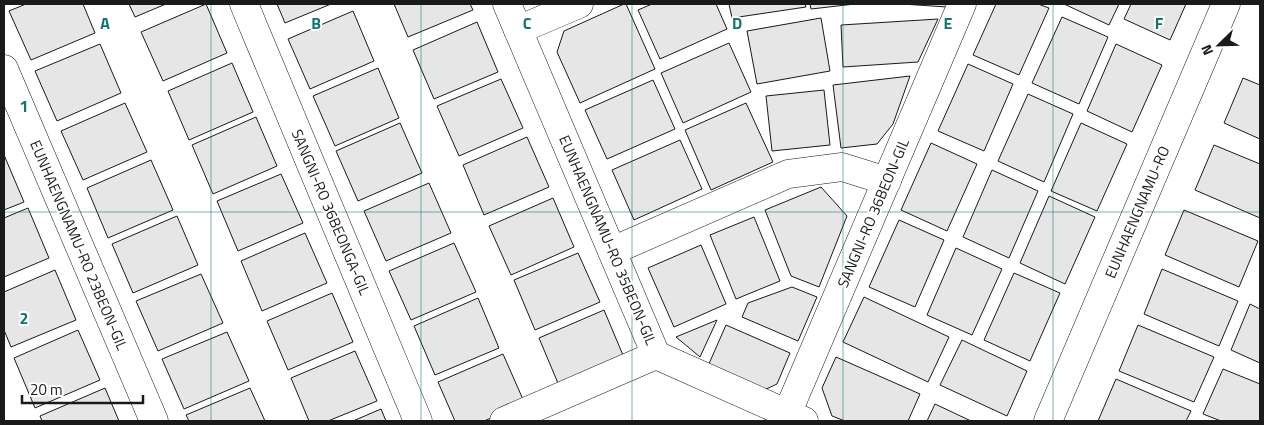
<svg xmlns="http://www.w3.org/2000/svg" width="1264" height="425" viewBox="0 0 1264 425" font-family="'Titillium Web',sans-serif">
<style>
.building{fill:#e6e6e6;stroke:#1a1a1a}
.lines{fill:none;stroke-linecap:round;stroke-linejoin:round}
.minor-casing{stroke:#1a1a1a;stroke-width:29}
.minor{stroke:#fff;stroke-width:28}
.grid{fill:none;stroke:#0f766e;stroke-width:1;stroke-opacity:0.55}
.labels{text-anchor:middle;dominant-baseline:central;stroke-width:4;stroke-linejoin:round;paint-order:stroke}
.street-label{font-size:15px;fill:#1a1a1a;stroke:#fff}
.grid-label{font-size:16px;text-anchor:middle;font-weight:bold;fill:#0f766e;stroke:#fff;stroke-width:4;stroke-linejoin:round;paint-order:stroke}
</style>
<rect width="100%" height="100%" fill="#fff"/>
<g class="building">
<polygon points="26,4 83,4 95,33 31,60 9,11"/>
<polygon points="129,4 166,4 135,17"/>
<polygon points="206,4 227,53 163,81 141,32"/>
<polygon points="277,4 331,4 285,23"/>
<polygon points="394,4 470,4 473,10 408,37"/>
<polygon points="624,4 626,4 655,69 580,103 557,52 564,31"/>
<polygon points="652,4 716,4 727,29 660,59 638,10"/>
<polygon points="729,4 805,4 806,7 732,18"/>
<polygon points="810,4 855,4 811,9"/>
<polygon points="902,4 947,4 947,7"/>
<polygon points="996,4 1038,4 1049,8 1019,75 973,55"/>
<polygon points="1064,4 1119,4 1109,25"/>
<polygon points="1131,4 1186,4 1170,40 1124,19"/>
<polygon points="353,11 374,61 310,89 288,39"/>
<polygon points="1062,17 1108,37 1079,104 1032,83"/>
<polygon points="821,18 830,71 757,84 747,31"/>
<polygon points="938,19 918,62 843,67 841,25"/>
<polygon points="477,22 498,72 434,99 413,50"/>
<polygon points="729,43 751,92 683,123 661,73"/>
<polygon points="100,44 121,93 57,121 35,71"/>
<polygon points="1116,44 1162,65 1132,132 1087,111"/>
<polygon points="232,63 253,112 189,140 168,91"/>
<polygon points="968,64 1013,84 984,151 938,131"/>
<polygon points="378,68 399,118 335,146 313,96"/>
<polygon points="910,76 893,124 877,144 841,148 833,85"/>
<polygon points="1243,78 1260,85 1260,139 1224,123"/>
<polygon points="501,79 523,128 459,156 437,106"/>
<polygon points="653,80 675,129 607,159 585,110"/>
<polygon points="824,90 830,145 772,151 766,96"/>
<polygon points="1028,94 1073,114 1044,182 998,161"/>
<polygon points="125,103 147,152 83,180 61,131"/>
<polygon points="746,103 773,162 711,190 685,130"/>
<polygon points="256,117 277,166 213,194 192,145"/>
<polygon points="400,123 422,173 358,201 336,151"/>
<polygon points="1081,123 1127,144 1097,211 1051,191"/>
<polygon points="527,137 549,187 484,215 463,165"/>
<polygon points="680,140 702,189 634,220 612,170"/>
<polygon points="931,143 977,164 947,231 901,210"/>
<polygon points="1214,145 1260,164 1260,218 1195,190"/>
<polygon points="4,155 24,202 4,210"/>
<polygon points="151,160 173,210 108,238 87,188"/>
<polygon points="992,170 1038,191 1009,258 963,237"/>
<polygon points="281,174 303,223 238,251 217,201"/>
<polygon points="429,183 451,233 386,261 364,211"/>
<polygon points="821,187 847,216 819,287 791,276 765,210"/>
<polygon points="1049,196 1095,217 1065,284 1020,263"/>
<polygon points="553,198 574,247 511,275 489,226"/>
<polygon points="28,208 49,258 4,277 4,218"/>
<polygon points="1184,210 1258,241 1239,287 1165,255"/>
<polygon points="177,216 198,265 133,293 112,244"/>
<polygon points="754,217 780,281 736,299 710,235"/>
<polygon points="899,220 944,240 915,307 869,287"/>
<polygon points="305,233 327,283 262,311 241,261"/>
<polygon points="454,243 476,292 411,320 389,271"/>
<polygon points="701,245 726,304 674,327 648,268"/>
<polygon points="956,248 1002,269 972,335 927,315"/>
<polygon points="578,253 600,302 535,330 514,280"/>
<polygon points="1162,269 1238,301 1219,346 1144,314"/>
<polygon points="55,270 76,320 11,347 4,330 4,292"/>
<polygon points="1014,273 1060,293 1030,361 984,340"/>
<polygon points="201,274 223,323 158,351 136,301"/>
<polygon points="792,287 817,297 798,341 742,317 748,303"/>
<polygon points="332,293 353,342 288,370 267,321"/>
<polygon points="864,297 949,337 928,382 843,342"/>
<polygon points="478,298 499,348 435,375 414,326"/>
<polygon points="1250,304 1260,309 1260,363 1231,350"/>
<polygon points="604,310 625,360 560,388 539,338"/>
<polygon points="717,320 700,357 676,337"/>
<polygon points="726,325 790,353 777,384 764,390 708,366"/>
<polygon points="1138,325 1214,357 1194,402 1119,371"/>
<polygon points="78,330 100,380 35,408 14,358"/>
<polygon points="227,332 249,381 184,409 162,359"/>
<polygon points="962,340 1027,371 1007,416 940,385"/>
<polygon points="355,351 377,401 328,421 309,421 291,378"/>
<polygon points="503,354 525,404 484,421 455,421 438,382"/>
<polygon points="836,357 920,394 908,421 845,421 832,416 822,388"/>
<polygon points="1223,369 1260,384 1260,421 1221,421 1203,414"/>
<polygon points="1116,379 1191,411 1186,421 1098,421"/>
<polygon points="105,388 119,421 42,421 40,416"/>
<polygon points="250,388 265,421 189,421 186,415"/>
<polygon points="935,404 971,421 927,421"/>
<polygon points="381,409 386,421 353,421"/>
</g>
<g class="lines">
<defs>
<g id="minor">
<polyline points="244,4 418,421"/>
<polyline points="507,4 656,355 804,421"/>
<polyline points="518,30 579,4"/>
<polyline points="4,69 154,421"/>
<polyline points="612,251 788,174 842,167 887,181"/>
<polyline points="504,421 656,355"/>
<polyline points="784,421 962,4"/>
<polyline points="1048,421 1226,4"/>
</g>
</defs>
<use href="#minor" class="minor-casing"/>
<use href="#minor" class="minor"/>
</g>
<path class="grid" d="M211,4v417M421,4v417M632,4v417M843,4v417M1053,4v417M4,212h1256"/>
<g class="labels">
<g class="street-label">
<text transform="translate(331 212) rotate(67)">SANGNI-RO 36BEONGA-GIL</text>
<text transform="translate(1137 212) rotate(-67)">EUNHAENGNAMU-RO</text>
<text transform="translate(873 213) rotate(-67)">SANGNI-RO 36BEON-GIL</text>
<text transform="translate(608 240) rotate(67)">EUNHAENGNAMU-RO 35BEON-GIL</text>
<text transform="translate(79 245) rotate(67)">EUNHAENGNAMU-RO 23BEON-GIL</text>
</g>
</g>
<g class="grid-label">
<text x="105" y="29">A</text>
<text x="316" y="29">B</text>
<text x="527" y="29">C</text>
<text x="737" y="29">D</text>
<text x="948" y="29">E</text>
<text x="1159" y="29">F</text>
<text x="24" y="112">1</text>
<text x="24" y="324">2</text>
</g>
<rect width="1264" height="425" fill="none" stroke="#1a1a1a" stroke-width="10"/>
<g transform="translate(1219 45) rotate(247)" stroke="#ffffff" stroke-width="4" paint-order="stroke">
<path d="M0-4L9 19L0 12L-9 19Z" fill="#1a1a1a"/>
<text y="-8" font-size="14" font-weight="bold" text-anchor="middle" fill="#1a1a1a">N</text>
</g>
<path d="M22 395v8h121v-8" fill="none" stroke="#1a1a1a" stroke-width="2.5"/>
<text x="30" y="395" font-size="15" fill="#1a1a1a" stroke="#ffffff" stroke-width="4" paint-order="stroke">20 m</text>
</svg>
